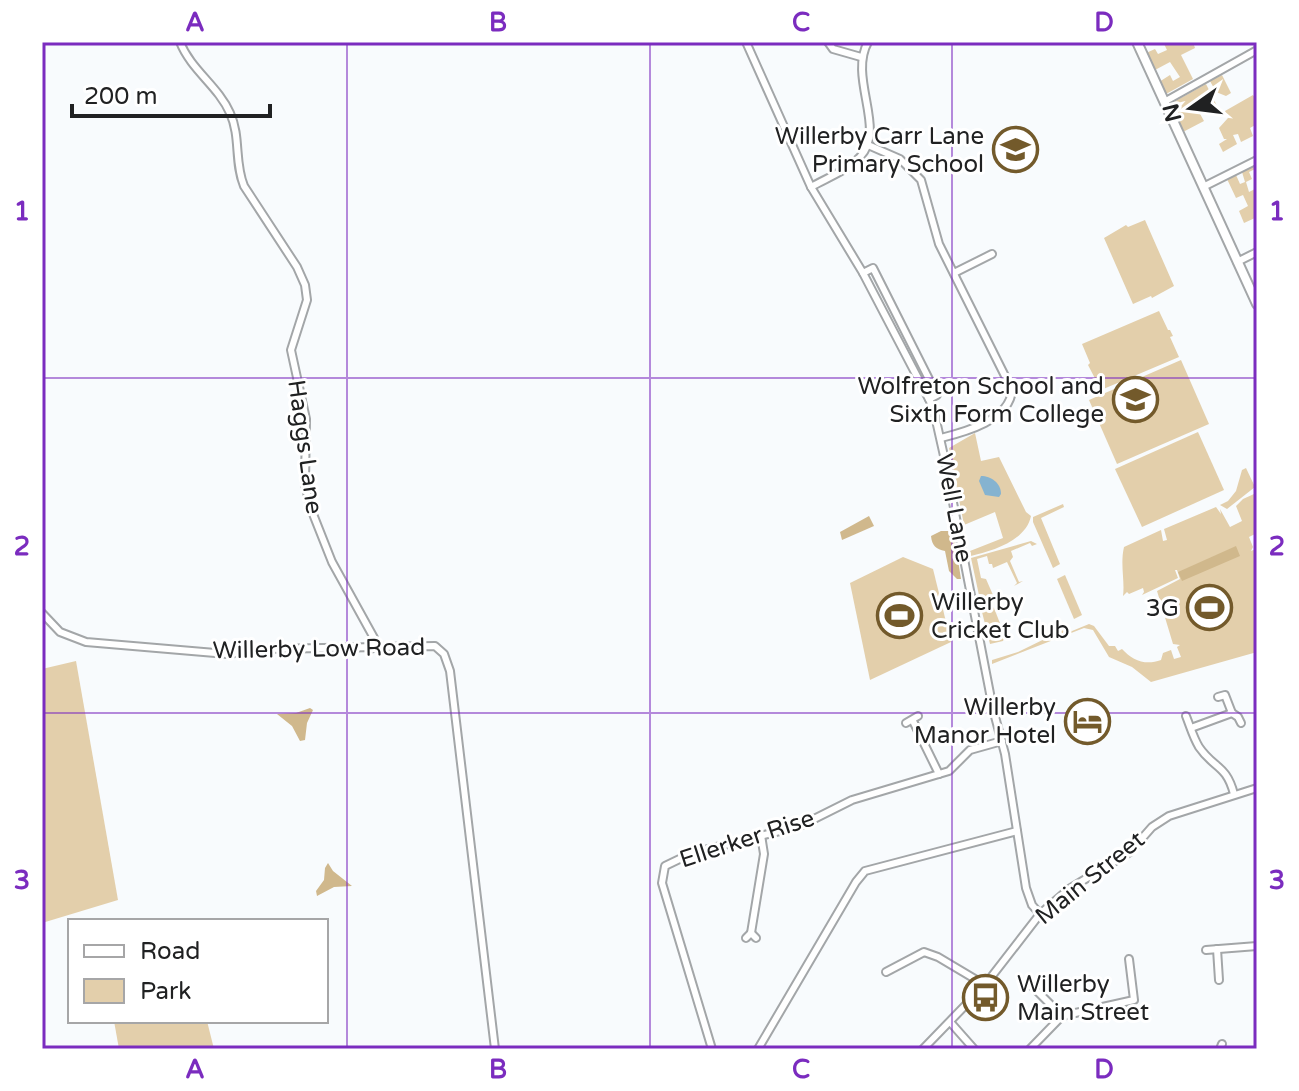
<svg xmlns="http://www.w3.org/2000/svg" width="1299" height="1091" viewBox="0 0 1299 1091" font-family="'Varela Round',sans-serif">
<style>
.green{fill:#e3cfab}
.forest{fill:#d0b88c}
.water{fill:#85b3d0}
.lines{fill:none;stroke-linecap:round;stroke-linejoin:round}
.minor-casing{stroke:#a3a6a8;stroke-width:10}
.tertiary-casing{stroke:#a3a6a8;stroke-width:12}
.minor{stroke:#fff;stroke-width:6}
.tertiary{stroke:#fff;stroke-width:8}
.grid{fill:none;stroke:#7b2cbf;stroke-width:2;stroke-opacity:0.55}
.labels{text-anchor:middle;dominant-baseline:central;stroke-width:6;stroke-linejoin:round;paint-order:stroke}
.poi-label{font-size:24px;fill:#202122;stroke:#fff;text-anchor:end}
.street-label{font-size:24px;fill:#202122;stroke:#fff}
.neatline{fill:none;stroke:#7b2cbf;stroke-width:3}
.grid-label{font-size:26px;text-anchor:middle;font-weight:bold;fill:#7b2cbf}
</style>
<rect width="100%" height="100%" fill="#f8fbfd"/>
<g class="green">
<polygon points="1163,42 1193,42 1195,48 1181,55 1193,79 1166,94 1159,82 1170,75 1173,81 1180,77 1170,62 1155,70 1146,53 1155,49 1158,54 1167,50"/>
<polygon points="1222,75 1231,93 1226,96 1216,92 1210,81"/>
<polygon points="1206,84 1218,108 1214,110 1212,106 1199,112 1204,121 1183,132 1170,104"/>
<polygon points="1253,95 1257,101 1257,124 1250,128 1253,136 1241,142 1238,134 1233,135 1237,144 1223,152 1219,144 1227,139 1224,139 1219,128 1228,118 1225,111"/>
<polygon points="1257,164 1257,168 1249,172 1252,179 1246,182 1249,192 1257,188 1257,221 1255,218 1244,223 1239,211 1248,206 1243,195 1236,198 1227,179 1236,175 1240,184 1245,182 1242,172"/>
<polygon points="1145,220 1174,286 1152,298 1151,296 1133,304 1104,238 1126,225 1128,227"/>
<polygon points="1159,311 1168,330 1170,330 1173,336 1170,337 1179,357 1101,390 1088,365 1090,363 1082,344"/>
<polygon points="1181,360 1209,424 1117,464 1089,400"/>
<polygon points="1198,432 1224,490 1142,527 1115,469"/>
<path d="M975,433l6,28 18,-4 27,55 5,4c-5,25 -39,35 -60,40l-1,-5 33,-13 -8,-26 -31,13 -15,-77z"/>
<polygon points="1246,468 1255,487 1227,509 1220,505 1228,501 1236,491 1242,470"/>
<path d="M1254,494l3,1v38l-8,4 4,10 -2,4 5,-2 1,3v100l-106,30 -19,-15 -23,-10 -16,-27 -9,-2 -92,36v-4l26,-8 47,-23 7,2 17,-7 5,2 15,20h6l3,5 4,-2c10,11 23,17 39,11l2,-7 8,-3 3,9 7,-2 -4,-10 3,-2 -7,-1 -16,-53 23,-12 -3,-9h-2l3,8 -36,17 2,-3 -1,-4 -14,6 -2,-2 -4,4c2,-15 -3,-32 1,-49l37,-17 2,11 4,-1 -3,-11 52,-22 5,7 -1,-5 10,18 12,-6 -6,-15 7,-7z"/>
<polygon points="1063,504 1064,507 1041,518 1060,564 1053,568 1033,522 1033,517"/>
<polygon points="1031,541 1037,544 1032,546 1030,543 1011,551 1013,557 1010,561 1019,582 1023,581 1014,586 1017,583 1007,562 993,568 992,564 989,564 987,556 977,559 981,578 986,579 993,595 1008,589 980,600 971,558"/>
<polygon points="903,557 933,569 951,642 870,680 850,583"/>
<polygon points="1065,575 1082,615 1074,619 1057,579"/>
<polygon points="990,605 994,608 1005,636 1003,641 990,644 981,608"/>
<polygon points="76,661 118,900 42,923 42,669"/>
<polygon points="114,1021 207,1021 214,1049 119,1049"/>
</g>
<g class="forest">
<polygon points="869,516 874,526 842,540 840,532"/>
<path d="M941,531h7l6,4 7,44h-4l-8,-8 -4,-20c-9,-2 -13,-5 -14,-15z"/>
<polygon points="1236,546 1240,556 1182,581 1178,572"/>
<polygon points="310,708 313,710 307,723 305,740 300,741 292,726 277,714 296,713"/>
<polygon points="328,863 333,871 352,886 334,887 317,896 316,891 324,880 325,868"/>
</g>
<path class="water" d="M981,476c10,0 20,7 20,18l-2,3 -14,-2 -6,-14z"/>
<g class="lines">
<defs>
<g id="minor">
<path d="M180,42c11,28 38,44 50,71 11,24 4,49 14,73l53,81 8,18 2,15 -16,50 15,69 -1,65 6,25 21,53 42,76 -3,11"/>
<polyline points="746,42 811,187 863,273 933,407 944,456 993,709 1005,754 1026,888 1032,905 1040,914"/>
<polyline points="828,42 833,49 861,57"/>
<polyline points="1164,102 1257,50"/>
<path d="M868,145l32,14 21,21 18,64 73,146c-2,30 -47,42 -71,48"/>
<path d="M811,187c16,-9 37,-17 49,-30 27,-28 -12,-79 8,-115"/>
<polyline points="1203,187 1257,160"/>
<polyline points="1237,262 1257,252"/>
<polyline points="863,273 873,268 937,395 929,399"/>
<polyline points="954,273 992,254"/>
<polyline points="42,613 60,632 86,642 227,654 267,649 435,646 444,654 450,671 495,1049"/>
<polyline points="1218,697 1225,695 1232,713"/>
<path d="M1186,716c4,10 7,21 13,31 15,22 27,17 35,47"/>
<polyline points="913,721 939,774"/>
<polyline points="906,723 918,716"/>
<polyline points="1191,728 1232,713 1238,717 1241,723"/>
<polyline points="751,933 764,854 761,835"/>
<polyline points="746,938 751,933 756,938"/>
<polyline points="1217,949 1219,980"/>
<polyline points="1206,950 1257,946"/>
<polyline points="886,972 924,952 938,957 985,985"/>
<polyline points="1031,985 1062,1016"/>
<polyline points="951,1023 974,1049"/>
<polyline points="712,1049 662,883 665,866 692,853 800,826 852,800 949,771 970,750 1002,741"/>
<polyline points="758,1049 856,882 865,871 1017,831"/>
<polyline points="923,1049 985,985 1040,914 1069,889 1130,852 1152,827 1169,816 1257,788"/>
<polyline points="1030,1049 1062,1016 1134,1000 1129,959"/>
<polyline points="1220,1049 1222,1044"/>
</g>
<polyline id="tertiary" points="1137,42 1257,304"/>
</defs>
<use href="#minor" class="minor-casing"/>
<use href="#tertiary" class="tertiary-casing"/>
<use href="#minor" class="minor"/>
<use href="#tertiary" class="tertiary"/>
</g>
<path class="grid" d="M347,42v1007M650,42v1007M952,42v1007M42,378h1215M42,713h1215"/>
<defs>
<symbol id="school-ring" viewBox="-11 -11 22 22"><circle r="9.5" fill="#fff" stroke="#735a2b" stroke-width="1.5"/><path d="M0-5L7-2L0 1L-7-2ZM-4 1L0 2.5L4 1V4Q0 6-4 4Z" fill="#735a2b"/></symbol>
<symbol id="stadium-ring" viewBox="-11 -11 22 22"><circle r="9.5" fill="#fff" stroke="#735a2b" stroke-width="1.5"/><path d="M0-5a6.5 5 0 1 0 0 10a6.5 5 0 1 0 0-10ZM-3.5-1.8h7v3.6h-7Z" fill="#735a2b"/></symbol>
<symbol id="hotel-ring" viewBox="-11 -11 22 22"><circle r="9.5" fill="#fff" stroke="#735a2b" stroke-width="1.5"/><path d="M-6-4.5h1.5V1H6V5H4.5V3h-9V5H-6ZM-4 0a1.8 1.8 0 1 1 3.6 0ZM.5 0V-2.5h3Q6-2.5 6 0Z" fill="#735a2b"/></symbol>
<symbol id="bus-ring" viewBox="-11 -11 22 22"><circle r="9.5" fill="#fff" stroke="#735a2b" stroke-width="1.5"/><path d="M-5-6H5V4H4V6H2V4H-2V6H-4V4H-5ZM-3.5-4V0h7V-4ZM-3.5 1.2v1.5H-2V1.2ZM2 1.2v1.5H3.5V1.2Z" fill="#735a2b"/></symbol>
</defs>
<g fill-rule="evenodd">
<use href="#school-ring" x="990" y="124" width="51" height="51"/>
<use href="#school-ring" x="1110" y="374" width="51" height="51"/>
<use href="#stadium-ring" x="1184" y="582" width="51" height="51"/>
<use href="#stadium-ring" x="874" y="590" width="51" height="51"/>
<use href="#hotel-ring" x="1062" y="696" width="51" height="51"/>
<use href="#bus-ring" x="960" y="972" width="51" height="51"/>
</g>
<g class="labels">
<g class="poi-label">
<text x="984" y="136">Willerby Carr Lane<tspan x="984" dy="28">Primary School</tspan></text>
<text x="1104" y="386">Wolfreton School and<tspan x="1104" dy="28">Sixth Form College</tspan></text>
<text x="931" y="602" text-anchor="start">Willerby<tspan x="931" dy="28">Cricket Club</tspan></text>
<text x="1179" y="608">3G</text>
<text x="1056" y="707">Willerby<tspan x="1056" dy="28">Manor Hotel</tspan></text>
<text x="1017" y="984" text-anchor="start">Willerby<tspan x="1017" dy="28">Main Street</tspan></text>
</g>
<g class="street-label">
<text transform="translate(305 447) rotate(82)">Haggs Lane</text>
<text transform="translate(954 508) rotate(79)">Well Lane</text>
<text transform="translate(319 649) rotate(-1)">Willerby Low Road</text>
<text transform="translate(747 839) rotate(-18)">Ellerker Rise</text>
<text transform="translate(1090 878) rotate(-39)">Main Street</text>
</g>
</g>
<rect width="1299" height="1091" fill="none" stroke="#ffffff" stroke-width="88"/>
<rect x="68" y="919" width="260" height="104" fill="#ffffff" stroke="#a6a6a7" stroke-width="2"/>
<rect x="84" y="945" width="40" height="12" fill="#ffffff" stroke="#a6a6a7" stroke-width="2"/>
<text x="140" y="959" font-size="24" fill="#202122">Road</text>
<rect x="84" y="979" width="40" height="24" fill="#e3cfab" stroke="#a6a6a7" stroke-width="2"/>
<text x="140" y="999" font-size="24" fill="#202122">Park</text>
<g transform="translate(1191 108) rotate(256)" stroke="#ffffff" stroke-width="6" paint-order="stroke">
<path d="M0-6L14 30L0 20L-14 30Z" fill="#202122"/>
<text y="-12" font-size="22" font-weight="bold" text-anchor="middle" fill="#202122">N</text>
</g>
<path d="M72 104v12h198v-12" fill="none" stroke="#202122" stroke-width="4"/>
<text x="84" y="104" font-size="24" fill="#202122" stroke="#ffffff" stroke-width="6" paint-order="stroke">200 m</text>
<rect x="44" y="44" width="1211" height="1003" class="neatline"/>
<g class="grid-label">
<text x="195" y="31">A</text>
<text x="498" y="31">B</text>
<text x="801" y="31">C</text>
<text x="1104" y="31">D</text>
<text x="22" y="220">1</text>
<text x="1277" y="220">1</text>
<text x="22" y="555">2</text>
<text x="1277" y="555">2</text>
<text x="22" y="889">3</text>
<text x="1277" y="889">3</text>
<text x="195" y="1078">A</text>
<text x="498" y="1078">B</text>
<text x="801" y="1078">C</text>
<text x="1104" y="1078">D</text>
</g>
</svg>
